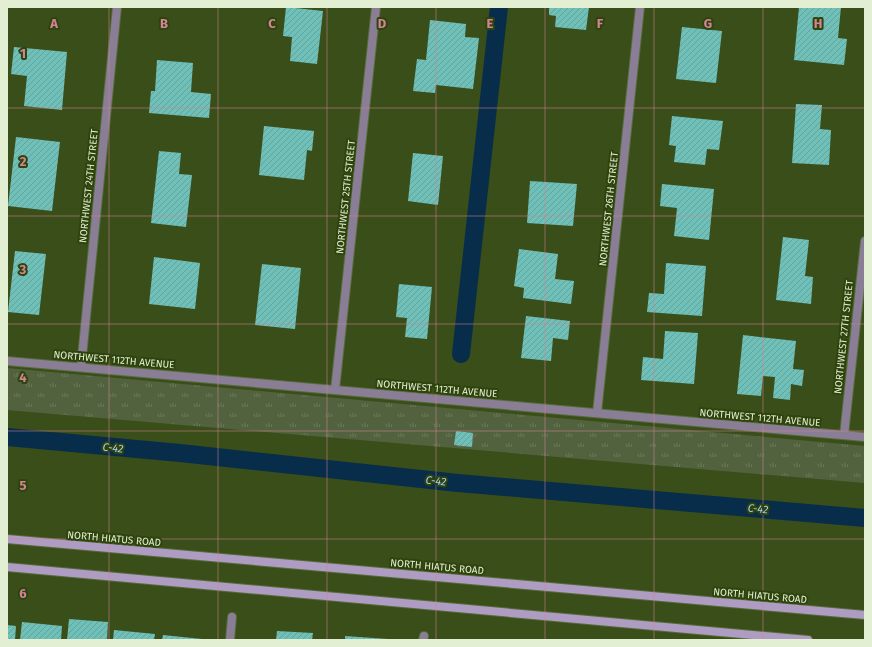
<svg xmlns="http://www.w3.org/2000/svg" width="872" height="647" viewBox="0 0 872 647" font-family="'Fira Sans',sans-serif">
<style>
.grass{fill:url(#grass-tufts)}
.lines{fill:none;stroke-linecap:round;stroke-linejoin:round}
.canal{stroke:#082d4b;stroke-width:18}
.building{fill:url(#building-hatch)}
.street-casing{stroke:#586b3a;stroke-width:10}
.secondary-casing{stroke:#586b3a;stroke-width:10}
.street{stroke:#8a7e96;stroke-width:8}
.secondary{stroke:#af9cc2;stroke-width:8}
.grid{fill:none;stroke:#d28496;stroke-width:1;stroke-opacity:0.55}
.labels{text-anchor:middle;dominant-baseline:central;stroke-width:4;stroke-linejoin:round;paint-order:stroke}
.street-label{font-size:10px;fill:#e2efd2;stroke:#2f430d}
.water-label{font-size:11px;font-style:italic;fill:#a6cef5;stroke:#2f430d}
.grid-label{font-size:13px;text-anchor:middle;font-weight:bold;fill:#d28496;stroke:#2f430d;stroke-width:4;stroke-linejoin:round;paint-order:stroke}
</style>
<defs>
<pattern id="grass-tufts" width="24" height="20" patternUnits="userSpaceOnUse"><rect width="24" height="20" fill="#53623e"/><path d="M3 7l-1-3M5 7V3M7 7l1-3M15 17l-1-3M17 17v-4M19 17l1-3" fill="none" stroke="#6b7959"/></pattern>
<pattern id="building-hatch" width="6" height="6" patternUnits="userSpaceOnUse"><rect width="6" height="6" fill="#6fc0b8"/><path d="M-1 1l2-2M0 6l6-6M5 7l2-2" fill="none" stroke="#64a29a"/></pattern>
</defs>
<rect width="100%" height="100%" fill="#3a4e19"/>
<polygon class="grass" points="7,368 865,446 865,483 7,410"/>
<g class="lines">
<g class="canal">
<polyline points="461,354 499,7"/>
<polyline points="7,437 180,453 458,483 865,518"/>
</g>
</g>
<g class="building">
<polygon points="286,7 323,11 317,64 290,61 292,37 283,36"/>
<polygon points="549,7 589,7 586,30 555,27 556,16 549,15"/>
<polygon points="799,7 841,7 838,38 847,39 844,65 794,60"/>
<polygon points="430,20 466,24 465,37 479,38 473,89 436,85 435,93 413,91 417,59 426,60"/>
<polygon points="682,27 722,31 716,83 676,79"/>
<polygon points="14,47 67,52 62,110 24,106 27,76 11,74"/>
<polygon points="157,60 193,63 191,92 211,94 209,118 149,113 151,91 155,91"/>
<polygon points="796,104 822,105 820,129 831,130 829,165 792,163"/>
<polygon points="672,116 723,121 719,150 707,149 705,165 674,162 676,146 669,145"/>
<polygon points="264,126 314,131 312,151 307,150 304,180 259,175"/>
<polygon points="16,137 60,142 52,211 8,206"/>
<polygon points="159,151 181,153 179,174 192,175 186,227 151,223"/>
<polygon points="413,153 443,156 438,205 408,201"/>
<polygon points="530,181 577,184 573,226 527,223"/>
<polygon points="662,184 714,189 709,240 674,236 677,208 660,206"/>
<polygon points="783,237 809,240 805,276 813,277 811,304 776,300"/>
<polygon points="519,249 558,254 555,279 574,281 571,304 523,298 524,288 514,286"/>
<polygon points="15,251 46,254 39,315 8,312"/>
<polygon points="154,257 200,263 195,309 149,304"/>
<polygon points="666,263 706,266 702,316 647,312 649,293 664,294"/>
<polygon points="262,264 301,268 295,329 255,325"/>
<polygon points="399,284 432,287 427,339 405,337 407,318 396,317"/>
<polygon points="526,316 570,321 568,340 553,338 551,361 521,358"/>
<polygon points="665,331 698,333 694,384 641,380 643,357 663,359"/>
<polygon points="743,335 796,341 793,369 804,370 802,386 791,384 790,400 773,398 775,377 763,376 761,396 737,394"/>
<polygon points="456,431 473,433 472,447 454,445"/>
<polygon points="69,619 108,622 107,640 67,640"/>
<polygon points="22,622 62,626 61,640 20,640"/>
<polygon points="7,625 16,626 15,640 7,640"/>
<polygon points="114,630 155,634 154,640 113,640"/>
<polygon points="277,631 313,633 312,640 276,640"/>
<polygon points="163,635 202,639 201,640 162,640"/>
<polygon points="345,636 388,639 388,640 345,640"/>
</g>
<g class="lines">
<defs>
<g id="street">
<polyline points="7,361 865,437"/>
<polyline points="81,367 117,7"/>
<polyline points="335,390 376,7"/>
<polyline points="597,413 640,7"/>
<polyline points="844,435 865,241"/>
<polyline points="230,640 232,617"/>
<polyline points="423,640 424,636"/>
</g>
<g id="secondary">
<polyline points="7,539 865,615"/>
<polyline points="7,567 808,640"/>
</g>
</defs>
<use href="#street" class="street-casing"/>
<use href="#secondary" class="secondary-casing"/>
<use href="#street" class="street"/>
<use href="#secondary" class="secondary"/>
</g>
<path class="grid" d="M109,7v633M218,7v633M327,7v633M436,7v633M545,7v633M654,7v633M763,7v633M7,108h858M7,216h858M7,324h858M7,431h858M7,539h858"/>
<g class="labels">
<g class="street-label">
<text transform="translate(89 186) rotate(-84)">NORTHWEST 24TH STREET</text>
<text transform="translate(346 197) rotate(-84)">NORTHWEST 25TH STREET</text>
<text transform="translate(609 209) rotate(-84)">NORTHWEST 26TH STREET</text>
<text transform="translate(844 337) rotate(-84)">NORTHWEST 27TH STREET</text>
<text transform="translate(114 360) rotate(5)">NORTHWEST 112TH AVENUE</text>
<text transform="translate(437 389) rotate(5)">NORTHWEST 112TH AVENUE</text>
<text transform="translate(760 418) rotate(5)">NORTHWEST 112TH AVENUE</text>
<text transform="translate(114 539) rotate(5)">NORTH HIATUS ROAD</text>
<text transform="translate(437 567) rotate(5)">NORTH HIATUS ROAD</text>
<text transform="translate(760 596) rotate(5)">NORTH HIATUS ROAD</text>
</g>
<g class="water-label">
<text transform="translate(113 448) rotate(6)">C-42</text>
<text transform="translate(436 481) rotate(6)">C-42</text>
<text transform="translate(758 509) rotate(5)">C-42</text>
</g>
</g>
<g class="grid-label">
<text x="54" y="28">A</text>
<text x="164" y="28">B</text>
<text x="272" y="28">C</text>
<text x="382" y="28">D</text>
<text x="490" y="28">E</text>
<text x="600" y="28">F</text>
<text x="708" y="28">G</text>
<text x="818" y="28">H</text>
<text x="23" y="58">1</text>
<text x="23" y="166">2</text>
<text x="23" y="274">3</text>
<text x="23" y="382">4</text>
<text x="23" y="490">5</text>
<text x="23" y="598">6</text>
</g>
<rect width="872" height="647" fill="none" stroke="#e2efd2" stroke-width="16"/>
</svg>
